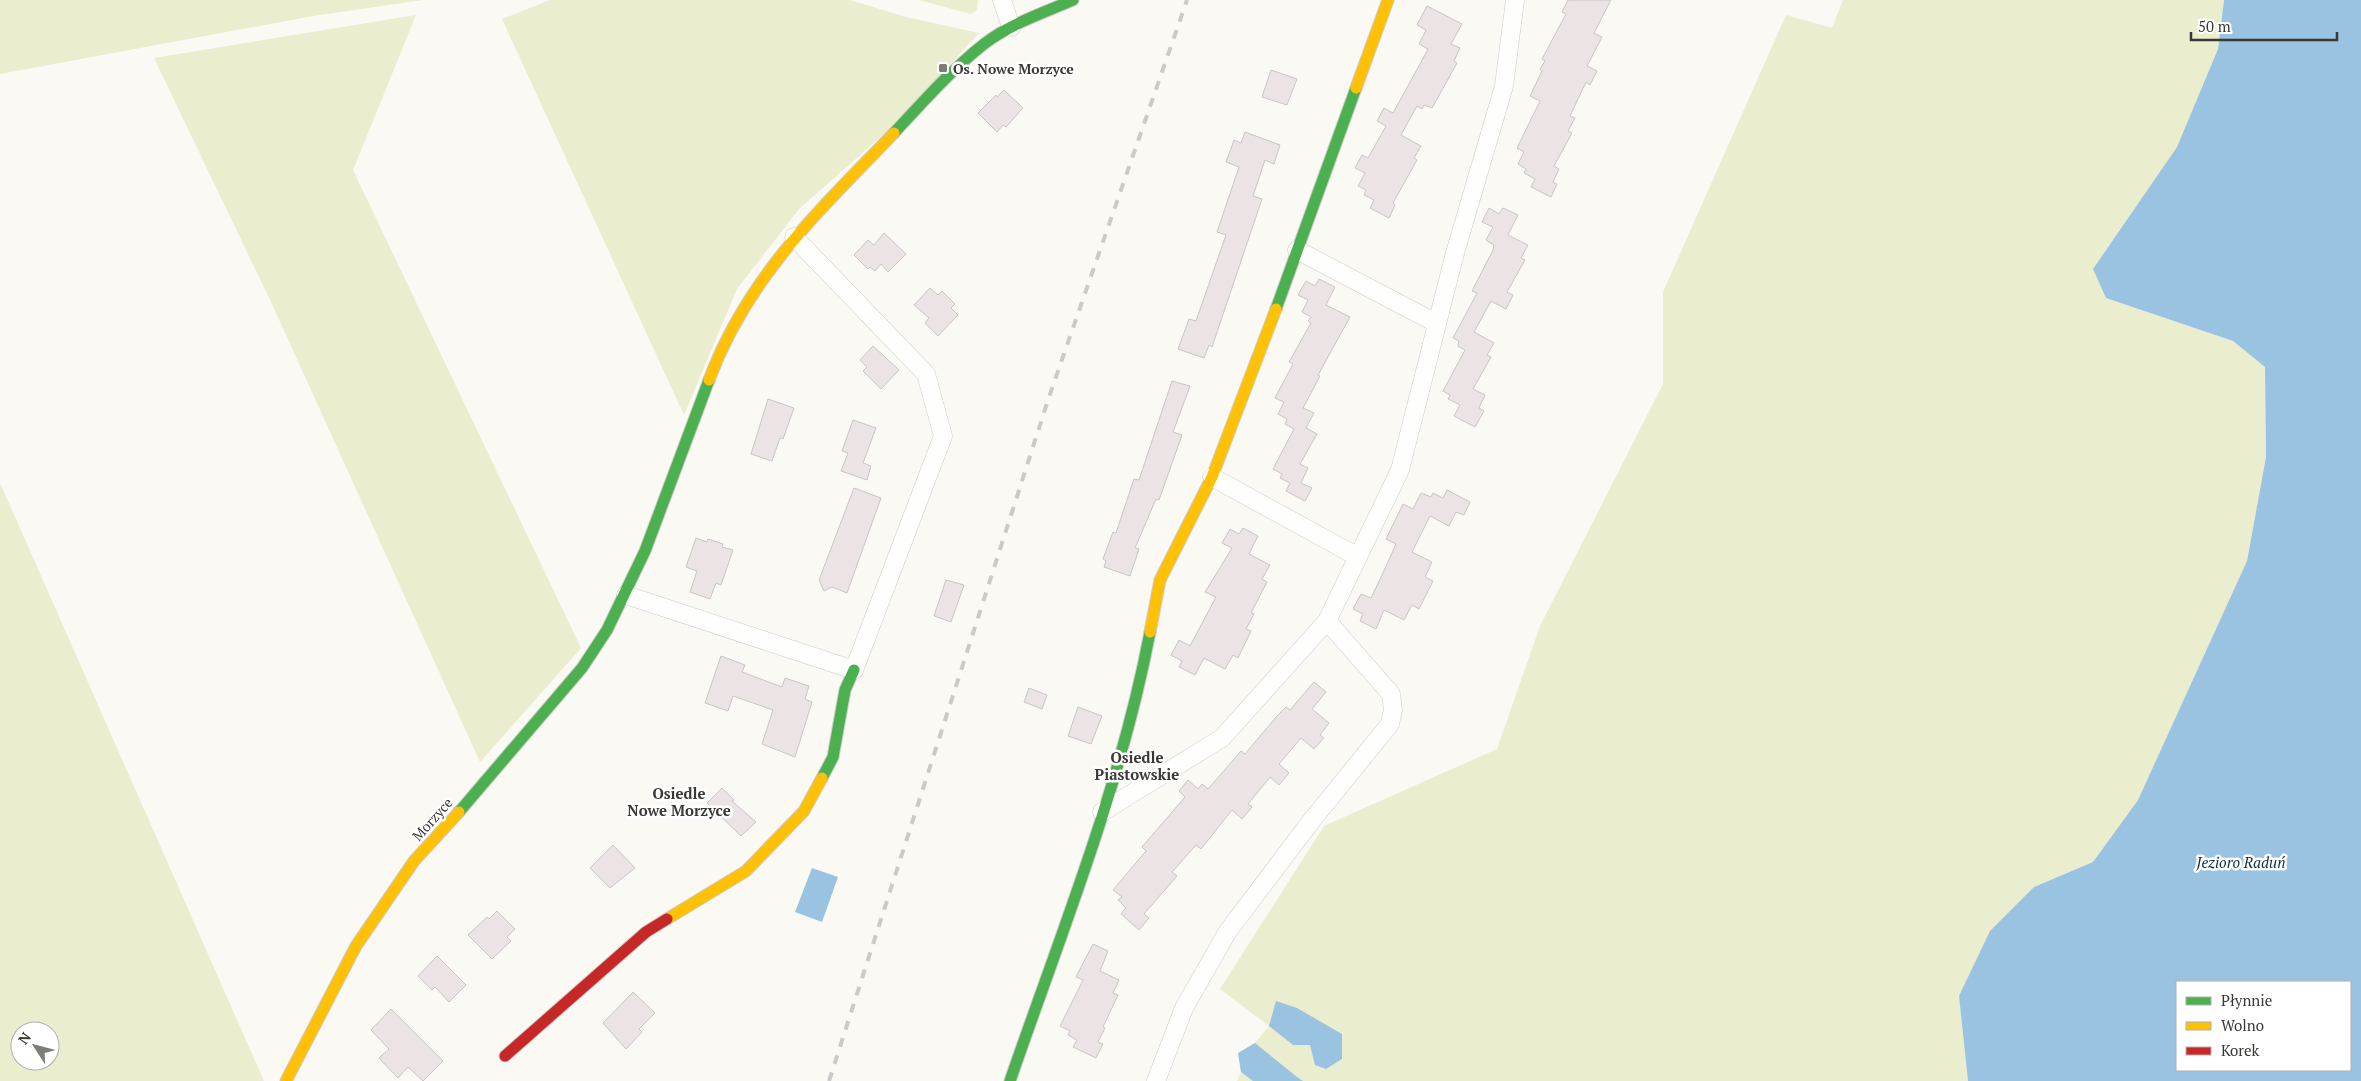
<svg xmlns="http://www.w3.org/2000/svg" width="2361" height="1081" viewBox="0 0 2361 1081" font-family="'PT Serif',serif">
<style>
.green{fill:#eaedce;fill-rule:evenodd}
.water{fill:#9ac3e1;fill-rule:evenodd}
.building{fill:#ece3e4;stroke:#c8c6c4}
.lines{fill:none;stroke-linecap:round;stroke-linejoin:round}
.street-casing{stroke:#cccbc6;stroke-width:19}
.fast-casing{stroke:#cccbc6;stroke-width:13}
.slow-casing{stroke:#cccbc6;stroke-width:13}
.jam-casing{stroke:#cccbc6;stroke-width:13}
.street{stroke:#fefefd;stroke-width:18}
.fast{stroke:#4caf50;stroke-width:11}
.slow{stroke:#ffc107;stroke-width:11}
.jam{stroke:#c62828;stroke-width:11}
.rail{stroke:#cacac9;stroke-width:4;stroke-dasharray:9 9;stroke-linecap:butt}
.poi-dot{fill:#7d7c77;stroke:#fff;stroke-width:2}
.labels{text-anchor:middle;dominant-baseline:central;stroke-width:5;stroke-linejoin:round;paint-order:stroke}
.poi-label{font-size:14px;font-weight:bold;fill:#3a3834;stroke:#fff;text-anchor:start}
.street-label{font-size:14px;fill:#3a3834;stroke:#fff}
.neighbourhood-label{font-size:15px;font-weight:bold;fill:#3a3834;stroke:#fff}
.water-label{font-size:15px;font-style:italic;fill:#122d40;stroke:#fff}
</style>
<rect width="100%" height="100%" fill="#faf9f4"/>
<g class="green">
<polygon points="0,0 423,0 313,16 0,74"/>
<polygon points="550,0 850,0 906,17 979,33 894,125 799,209 737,289 684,415 502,19"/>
<polygon points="919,0 978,0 977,10 971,14"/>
<polygon points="1843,0 2224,0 2218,49 2177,147 2093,269 2106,298 2233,341 2265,367 2266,457 2247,561 2138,800 2093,862 2034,887 1959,996 1968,1081 1237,1081 1241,1072 1238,1053 1255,1043 1269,1026 1220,989 1324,826 1497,749 1540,626 1663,384 1663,292 1786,15 1832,28"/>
<polygon points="416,15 353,170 581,648 480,762 271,302 154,58"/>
<path d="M0,483l12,27 252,571h-264zM20,1031h30v30h-30z"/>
</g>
<g class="water">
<path d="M2224,0h137v1081h-393l-9,-85 31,-65 44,-44 59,-25 45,-62 109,-239 19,-104 -1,-90 -32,-26 -127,-43 -13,-29 84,-122 41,-98zM2350,982v88h-173v-88z"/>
<polygon points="812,868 838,877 822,922 795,912"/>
<polygon points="1276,1001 1297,1008 1342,1034 1342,1059 1326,1069 1315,1065 1310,1045 1293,1045 1269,1026"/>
<polygon points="1255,1043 1297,1077 1303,1081 1253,1081 1241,1072 1238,1053"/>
</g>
<g class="building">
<polygon points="1568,0 1611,0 1594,33 1602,37 1587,66 1597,71 1590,85 1586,82 1570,116 1575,118 1568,131 1572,133 1554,166 1559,169 1553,182 1557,184 1551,197 1531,187 1535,179 1524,173 1526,169 1518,164 1524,152 1517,148 1540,101 1530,96 1542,71 1540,69 1545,61 1542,59 1566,14 1562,12"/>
<polygon points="1427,6 1462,24 1451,44 1460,48 1454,61 1457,63 1432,108 1424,105 1422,109 1417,106 1401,135 1421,146 1414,158 1417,160 1393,203 1395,205 1389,218 1370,208 1374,200 1364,195 1366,190 1358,186 1365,173 1355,168 1362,155 1368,158 1386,126 1377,121 1384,108 1393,113 1426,53 1428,49 1419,44 1426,30 1417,25"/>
<polygon points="1271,70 1297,79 1287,105 1262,97"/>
<polygon points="1004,90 1023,108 1006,127 1003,125 997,132 978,113 996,95 997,97"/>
<polygon points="1245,132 1280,145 1274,164 1265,160 1253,196 1262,199 1212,347 1209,345 1204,358 1178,349 1189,319 1196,321 1226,235 1217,232 1239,167 1226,162 1234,140 1241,143"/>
<polygon points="1489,208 1499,214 1503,208 1518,215 1508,235 1528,245 1521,258 1525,260 1507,292 1513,295 1506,309 1491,301 1474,332 1494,343 1487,355 1491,357 1473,389 1485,395 1479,408 1484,411 1475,427 1454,416 1460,405 1448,399 1450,395 1443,391 1465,350 1458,346 1459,341 1453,338 1477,293 1472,291 1493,250 1494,245 1486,240 1493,227 1482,222"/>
<polygon points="884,233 906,254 888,272 881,264 875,271 870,267 868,269 854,255 868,240 874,245"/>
<polygon points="1319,279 1335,287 1326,305 1350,317 1318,375 1320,376 1303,408 1314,413 1306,428 1317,434 1300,464 1308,468 1301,483 1312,488 1305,501 1286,491 1290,483 1280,478 1282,474 1273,469 1294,429 1285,424 1287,419 1278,414 1284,402 1275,398 1293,364 1289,362 1311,323 1308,321 1311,317 1302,312 1308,300 1298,295 1306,281 1315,286"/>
<polygon points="930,288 938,295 942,291 955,304 951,308 958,315 938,336 925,323 929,318 914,305"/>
<polygon points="873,346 899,370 881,389 863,371 867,367 860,360"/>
<polygon points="1172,381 1190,386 1173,432 1182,435 1159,500 1156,499 1135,548 1139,549 1130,576 1104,567 1106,561 1103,559 1113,532 1116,533 1134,479 1139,480"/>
<polygon points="768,399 794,408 783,439 780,438 772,461 751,454"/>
<polygon points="853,420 876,428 863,463 871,466 867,480 841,471 848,453 842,451"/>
<polygon points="854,488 881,498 847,593 832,587 824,591 819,580"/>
<polygon points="1447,490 1470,502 1464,515 1456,512 1449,526 1430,516 1412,552 1432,562 1425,577 1433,581 1419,609 1412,605 1404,620 1384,610 1376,629 1360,621 1363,614 1353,609 1361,594 1371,598 1383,573 1396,544 1386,539 1403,504 1413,509 1421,493 1431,497 1433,493 1443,498"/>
<polygon points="1243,528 1258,536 1249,554 1270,565 1262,579 1267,582 1251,613 1254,614 1246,629 1251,631 1238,658 1233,655 1225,669 1204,658 1195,675 1179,667 1182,661 1171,655 1179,640 1190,646 1216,597 1205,592 1232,548 1222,543 1230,529 1239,534"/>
<polygon points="696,538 707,542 708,539 723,544 722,547 733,550 721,585 716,583 710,599 690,592 697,571 686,567"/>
<polygon points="946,580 964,585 951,622 934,616"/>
<polygon points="721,656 745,665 742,672 782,687 785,678 809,686 805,699 812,702 795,757 762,744 773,710 733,696 728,711 705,703"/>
<polygon points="1314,682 1326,692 1312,709 1329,723 1320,735 1324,738 1314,749 1301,738 1279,764 1289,773 1279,785 1270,777 1248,804 1252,807 1242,819 1232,810 1201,849 1196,845 1172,872 1177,876 1144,914 1149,918 1139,930 1121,914 1126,908 1118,900 1122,897 1113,890 1146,851 1142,847 1185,797 1179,791 1188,780 1198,789 1202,784 1208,789 1241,751 1245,754 1277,716 1286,707 1290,710"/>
<polygon points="1029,688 1047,695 1042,709 1024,702"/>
<polygon points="1078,707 1102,716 1091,744 1068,736"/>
<polygon points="722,788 734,800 732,801 756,822 741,836 707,803"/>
<polygon points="613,845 635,868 610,888 590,868"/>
<polygon points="497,911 515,929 507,937 511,941 492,959 468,935 487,917 489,919"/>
<polygon points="1093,944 1108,951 1100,971 1119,980 1113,993 1118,995 1103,1027 1105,1028 1098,1042 1103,1044 1096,1058 1073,1047 1077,1040 1068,1035 1070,1031 1060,1026 1083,980 1076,977"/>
<polygon points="437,956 466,985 449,1002 435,987 432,990 418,976"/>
<polygon points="633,992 655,1013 639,1029 642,1032 626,1049 603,1023"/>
<polygon points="391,1009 443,1061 423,1081 408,1067 398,1078 379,1058 389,1049 371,1030"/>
</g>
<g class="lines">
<defs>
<g id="street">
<polyline points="1002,0 1011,27"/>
<polyline points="1297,250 1436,323"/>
<polyline points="1212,477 1358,557"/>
<polyline points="626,595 854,670 943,436 926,374 794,237"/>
<polyline points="1102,812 1222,738 1327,621 1400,470 1455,253 1504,86 1515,0"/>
<polyline points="1156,1081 1184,1008 1228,931 1312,820 1390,724 1393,710 1391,694 1327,621"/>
</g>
<g id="fast">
<path d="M894,133c29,-31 57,-63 90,-89 26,-20 59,-31 89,-44"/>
<polyline points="1276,309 1356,88"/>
<polyline points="822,778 833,757 845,690 854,670"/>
<polyline points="459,812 582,668 607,630 645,551 709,380"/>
<path d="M1010,1081c51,-148 111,-295 140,-449"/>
</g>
<g id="slow">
<polyline points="1356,88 1388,0"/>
<path d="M709,380c39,-104 110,-169 185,-247"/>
<polyline points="1150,632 1160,580 1212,477 1276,309"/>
<polyline points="667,919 746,871 804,811 822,778"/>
<polyline points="286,1081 356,946 414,861 459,812"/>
</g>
<polyline id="jam" points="505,1056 646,932 667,919"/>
</defs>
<use href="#street" class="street-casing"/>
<use href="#fast" class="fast-casing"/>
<use href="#slow" class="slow-casing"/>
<use href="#jam" class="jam-casing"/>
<use href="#street" class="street"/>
<use href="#fast" class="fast"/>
<use href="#slow" class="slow"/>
<use href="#jam" class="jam"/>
<polyline class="rail" points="829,1081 1049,397 1187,0"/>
</g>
<rect class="poi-dot" x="938" y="63" width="10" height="10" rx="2.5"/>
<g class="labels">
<g class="poi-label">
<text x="953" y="68">Os. Nowe Morzyce</text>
</g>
<g class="street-label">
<text transform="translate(432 819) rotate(-48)">Morzyce</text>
</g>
<g class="neighbourhood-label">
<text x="1137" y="757">Osiedle<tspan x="1137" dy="17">Piastowskie</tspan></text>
<text x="679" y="793">Osiedle<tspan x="679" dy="17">Nowe Morzyce</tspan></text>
</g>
<g class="water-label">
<text x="2241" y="862">Jezioro Raduń</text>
</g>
</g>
<rect x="2176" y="981" width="175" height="90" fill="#ffffff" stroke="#b0afae"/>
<rect x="2186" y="997" width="25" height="8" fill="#4caf50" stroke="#b0afae"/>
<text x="2221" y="1006" font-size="15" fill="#3a3834">Płynnie</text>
<rect x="2186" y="1022" width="25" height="8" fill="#ffc107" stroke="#b0afae"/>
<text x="2221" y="1031" font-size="15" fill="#3a3834">Wolno</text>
<rect x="2186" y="1047" width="25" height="8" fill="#c62828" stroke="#b0afae"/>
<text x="2221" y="1056" font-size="15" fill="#3a3834">Korek</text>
<g transform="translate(35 1046) rotate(306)"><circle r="24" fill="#ffffff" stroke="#b0afae"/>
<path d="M0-4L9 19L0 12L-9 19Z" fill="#7d7c77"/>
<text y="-8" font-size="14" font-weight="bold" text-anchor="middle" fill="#3a3834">N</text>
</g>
<path d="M2191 32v8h146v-8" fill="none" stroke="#3a3834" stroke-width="2.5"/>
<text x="2198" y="32" font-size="15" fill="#3a3834" stroke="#ffffff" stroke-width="4" paint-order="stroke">50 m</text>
</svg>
